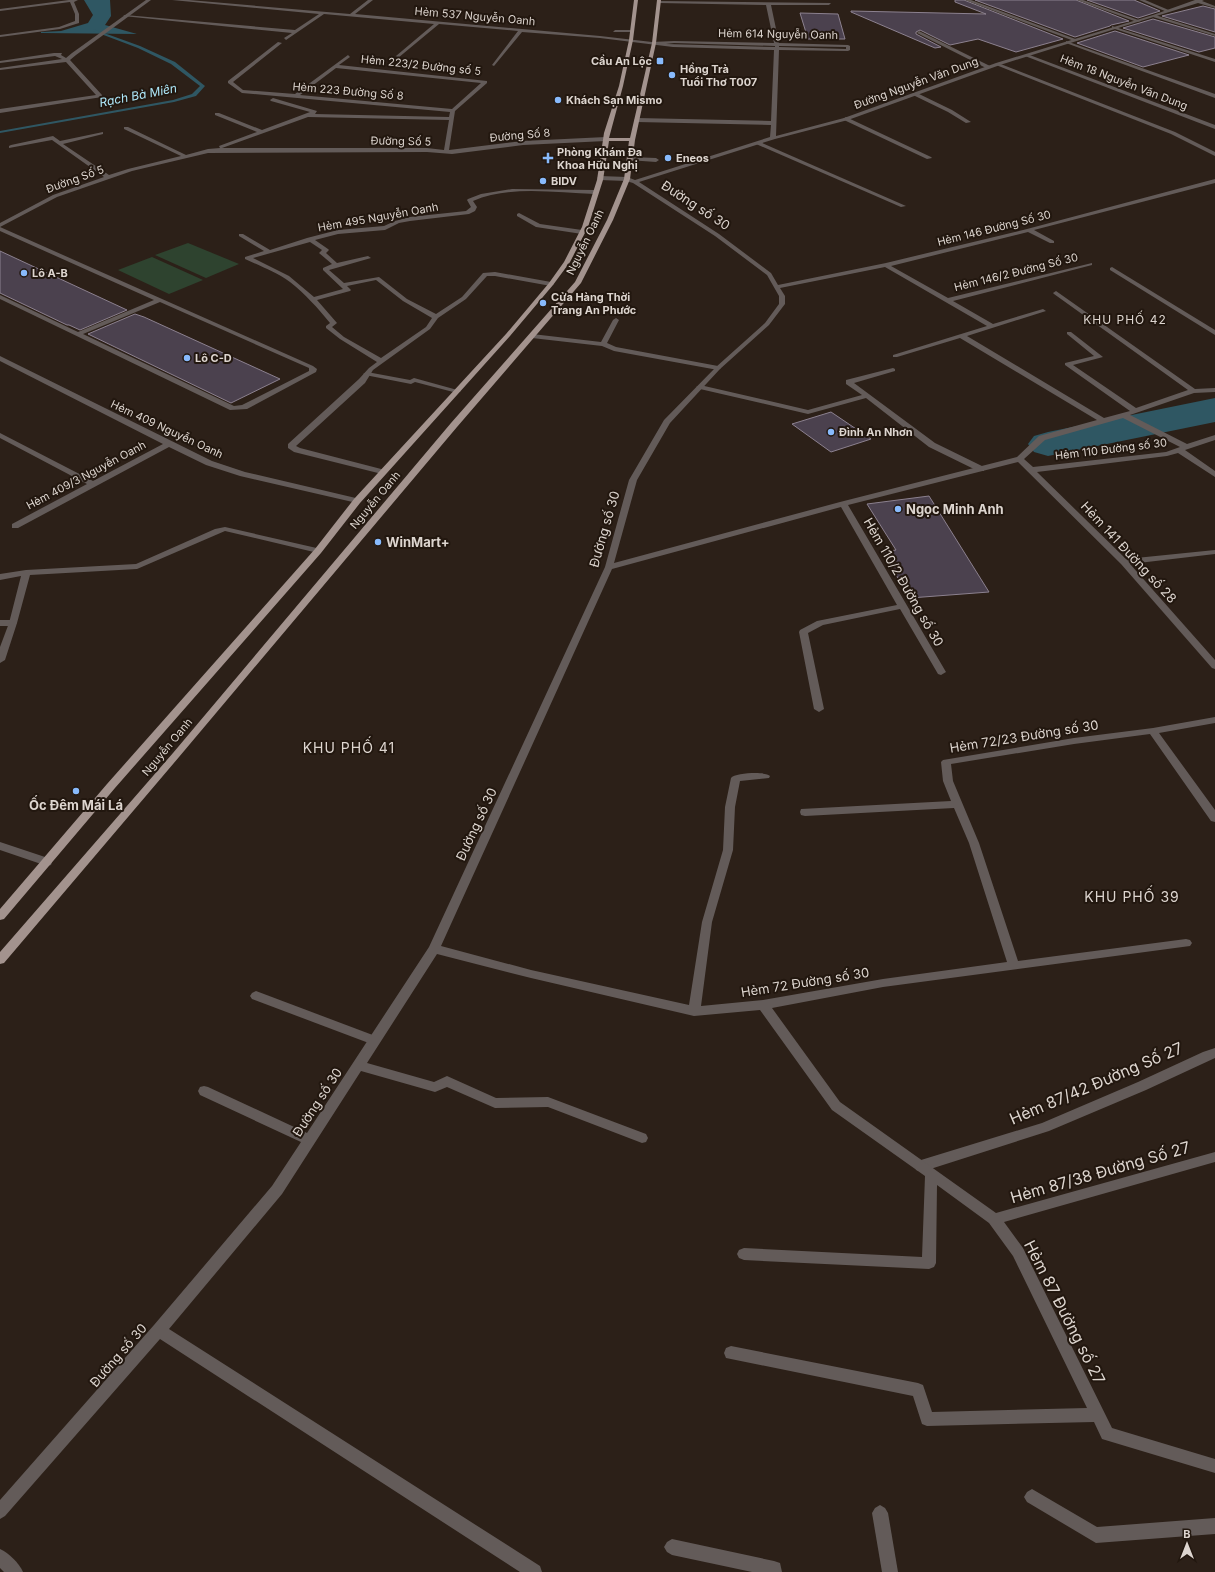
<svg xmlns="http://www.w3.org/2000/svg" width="1215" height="1572" viewBox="0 0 1215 1572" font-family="Inter,sans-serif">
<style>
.green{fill:#2e432f}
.water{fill:#2f5763}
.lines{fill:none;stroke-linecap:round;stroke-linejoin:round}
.stream{fill:#2f5763;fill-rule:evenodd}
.river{fill:#2f5763;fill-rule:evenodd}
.building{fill:#4b414e;stroke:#8c818f}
.lane{fill:#635b59;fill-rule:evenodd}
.street{fill:#635b59;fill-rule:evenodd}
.primary{fill:#a3938e;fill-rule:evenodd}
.poi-dot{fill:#88bafc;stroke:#22170f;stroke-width:1.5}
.labels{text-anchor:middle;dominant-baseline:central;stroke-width:4;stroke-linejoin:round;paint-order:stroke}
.far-street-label{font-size:11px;fill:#ddd5cf;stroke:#22170f}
.far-poi-label{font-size:11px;font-weight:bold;fill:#ddd5cf;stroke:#22170f;text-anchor:start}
.far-water-label{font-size:12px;font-style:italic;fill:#aee8fa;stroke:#22170f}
.far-neighbourhood-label{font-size:12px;letter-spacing:1px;fill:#ddd5cf;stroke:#22170f}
.street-label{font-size:13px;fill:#ddd5cf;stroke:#22170f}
.poi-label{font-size:13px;font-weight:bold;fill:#ddd5cf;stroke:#22170f;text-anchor:start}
.neighbourhood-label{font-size:14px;letter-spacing:1px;fill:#ddd5cf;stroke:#22170f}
.near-street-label{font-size:16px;fill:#ddd5cf;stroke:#22170f}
</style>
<rect width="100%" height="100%" fill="#2c2018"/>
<g class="green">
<polygon points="188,243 239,264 206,278 155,255"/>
<polygon points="152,257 203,280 169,294 118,270"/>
</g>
<polygon class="water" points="84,0 110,0 111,16 105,25 137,34 41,33 41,32 61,31 88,23 93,15"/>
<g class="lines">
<polygon class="stream" points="93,29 140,46 175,62 205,86 196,96 174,102 0,133 0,131 173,100 192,94 200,86 171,64 138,48 93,31"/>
<polygon class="river" points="1215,398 1215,422 1048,456 1034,452 1028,444 1034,436 1048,432"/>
</g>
<g class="building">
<polygon points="955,0 964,0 1063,39 1016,52 978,39 950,45 920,30 916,32 916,34 941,47 935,48 851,12 851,11 986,14 955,2"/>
<polygon points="975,0 1076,0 1129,21 1111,25 1110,26 1075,37"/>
<polygon points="1087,0 1134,0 1160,11 1138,18"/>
<polygon points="1203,6 1215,9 1215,32 1162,16"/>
<polygon points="800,13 838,14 845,39 808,39"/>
<polygon points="1153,19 1215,37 1215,48 1199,52 1123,28"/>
<polygon points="1115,31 1189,55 1143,67 1077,43"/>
<polygon points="0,251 127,310 80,330 69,325 67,325 0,293"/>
<polygon points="135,314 144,317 280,379 231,403 88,334"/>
<polygon points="831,412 871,439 831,452 792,424"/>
<polygon points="929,496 989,592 910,598 882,552 896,550 867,504"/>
</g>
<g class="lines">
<g class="lane">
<polygon points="146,0 151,0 76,55 72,55 72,53"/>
<polygon points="965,0 971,0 1078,40 1074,41"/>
<polygon points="1077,0 1083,0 1141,21 1137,22"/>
<polygon points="1139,0 1145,0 1171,11 1167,12"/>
<polygon points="1155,15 1215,34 1215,36 1153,17"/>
<polygon points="1112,26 1215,59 1215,62 1112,28"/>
<polygon points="615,30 632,30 634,31 632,32 613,32"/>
<polygon points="919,31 990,66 990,67 986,68 917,33"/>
<polygon points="1066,41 1215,94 1215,98 1066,43"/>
<polygon points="1027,54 1215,125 1215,129 1025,56"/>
<polygon points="998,63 1175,132 1215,152 1215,156 1171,134 996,65"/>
<polygon points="913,93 917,93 952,110 971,122 966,123 948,112 913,95"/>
<polygon points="846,117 931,157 932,158 927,159 844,120 843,119"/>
<polygon points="756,142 760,142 906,206 901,207 756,144"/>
<polygon points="630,157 656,158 659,160 656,162 628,160 627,159"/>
<polygon points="519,213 540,224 582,230 585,232 582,234 536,227 517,216 517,214"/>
<polygon points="616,318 619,320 607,343 616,347 718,366 721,368 718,370 614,351 602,346 532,338 529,336 532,334 601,342 613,320"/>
<polygon points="893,368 895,369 895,371 854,383 935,443 984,467 984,471 978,471 929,447 866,398 808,414 700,389 696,387 700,385 808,410 862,395 846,384 846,380"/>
<polygon points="367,372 410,380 414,378 461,391 457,393 415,382 411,384 365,375 363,374"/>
<polygon points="0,620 13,620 17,623 13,626 0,626"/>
<polygon points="0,842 51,859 52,862 51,865 47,866 0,850"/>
<polygon points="256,991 378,1037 380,1040 378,1043 374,1045 252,999 250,996 252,993"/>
<polygon points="1215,1048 1215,1058 1146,1090 1049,1131 921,1172 916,1170 915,1166 916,1162 921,1160 1042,1123 1138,1082 1203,1052"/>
</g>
<g class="street">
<polygon points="69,0 78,0 74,2 79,14 79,23 60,29 0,37 0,35 59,27 75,21 75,14 70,2 0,11 0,9"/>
<path d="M172,0h17l161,14 18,-14h5l-18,14 245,22 52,6 22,-1 100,2 -8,-38 -107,-2 -2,-1 2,-1 172,2 -2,2h-58l8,38 69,2 2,1v4l-2,1 -69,-1 -3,86 68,-18 152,-55 157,-48 42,-15h9l-2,1 13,5v2l-17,-5 -198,62 -152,55 -73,19 -136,43 80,52 52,39 7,12 108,-22 141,-34 188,-50v4l-181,47 20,11v2h-4l-22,-11 -137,34 57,32 144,-35v2l-139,36 40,23 50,-15 3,2 -79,25 137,82 26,-7 -65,-46v-2l29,-7 -27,-22v-2h4l32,25 -30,8 63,43 52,-18 -134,-96 -1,-1 3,-2 139,98 20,-1v4l-21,1 -64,22 57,29 28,-9v5l-30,10 30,21v6l-37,-24 -11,3 -130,16 89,87 89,-9v4l-85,10 85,96v9l-3,-1 -91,-104 -103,-102 -170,43 98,167 -5,3 -3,-1 -38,-65 -77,16 -15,8 16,76 -5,3 -5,-3 -15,-77 1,-2 17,-9 80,-16 -56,-98 -229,62 -171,377 90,24 158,35 13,-83 21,-72 2,-43 6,-29c4,-5 35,-7 39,-2l-1,2 -29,3 -5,26 -2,43 -21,72 -11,84 62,-6 120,-21 124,-17 -38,-119 -15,-35 -149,8 -4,-1 -1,-3 1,-3 150,-8 -8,-20 -2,-19 2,-2 131,-22 79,-10 62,-11v6l-56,10 56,77v12l-4,-1 -61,-87 -76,10 -123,20 2,17 26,62 39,118 168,-22 4,1 2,3 -2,3 -307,41 -111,21 68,94 156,111 219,-61v10l-211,60 19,26 89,180 103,31v14l-113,-34 -8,-17 -167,4 -5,-2 -9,-28 -187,-38 -2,-5 2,-5 5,-2 187,37 5,2 9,27 155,-4 -74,-152 -24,-33 -52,-38 -1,78 -2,4 -5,2 -185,-9 -5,-2 -2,-4 2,-4 5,-2 178,9 3,-81 -93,-66 -72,-100 -66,6 -163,-38 -94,-24 -70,109 67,19 13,-6 49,22 52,-1 98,37 2,4 -2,4 -4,1 -94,-36 -53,1 -48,-21 -12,5 -74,-21 -79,123 -113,135 371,237 2,6h-22l-360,-233 -155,177 -5,3v-19l154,-175 118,-139 29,-44 -101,-47 -2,-4 2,-4 4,-1 4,1 99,46 122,-186 176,-380 24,-87 35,-60 52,-53 49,-44 14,-19v-8l-12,-21 -52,-39 -82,-53 -7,-2 -26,-1 -3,-2 3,-2 27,1 8,3 135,-43 1,-12 -134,-3 -3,-2 3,-2 134,3 3,-71 -101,-3 -73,-9 -78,-6 -28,34 -2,-1 26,-34 -79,-7 -41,34 -2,-2 38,-32 -110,-10 -38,26 -2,-2 8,-5 -169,-17 2,-1 170,15 24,-16zM666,44l8,-1 101,3v1zM779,46l67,1v2l-67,-2zM885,267l102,59 -94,29v2h4l63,-19 137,82 -58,16 -22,21 -177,45 -226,61 23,-83 33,-57 50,-54 49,-44 16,-21v-8l-5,-8zM1123,418l57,29 -14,5 -133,15 -9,-8 21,-19z"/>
<path d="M278,42l4,1 -49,39 10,8 52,4 53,-39 2,2 -11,8 148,16v2l-32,28 -6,39 74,-9 83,-4 3,2 -3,2 -83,4 -71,9 -25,-2 -219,1 -76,18 -75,26 -57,30v-4l53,-28 51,-18 -52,-37 -43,8v-2l2,-1 42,-9 7,5 43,-9v2l-40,10 46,31 19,-6 53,-13 -57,-27v-2h4l58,28 22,-6 12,-1 -1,-2 38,-14 -42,-17v-2h4l43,17 48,-18 -39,-11 -1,-1 3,-2 44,13 -2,3 134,3 1,-5 -208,-19 -14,-10v-2zM336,68l145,15 -29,26 -152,-14zM308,117l141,3 -5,30 -17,-2h-205z"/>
<polygon points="54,53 62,53 61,55 66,58 72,53 76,53 76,55 70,60 102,95 102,97 0,113 0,109 96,95 66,62 0,70 0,68 62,59 55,56 0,63 0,61"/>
<path d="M512,189l83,1 3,2 -3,2c-39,-1 -85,-9 -122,7l4,6 -2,4 -6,3 -59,7 -11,2 -14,7 -47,4 -23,6 13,9 1,1 -3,3 11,10 31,-7 3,2 -42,12 15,13 35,-6 28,22 29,15 26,-17 21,-24 12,-1 56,10 3,2 -3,2 -56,-10h-8l-21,23 -28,19 -8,11 -57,41 -8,13 -69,63 4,2 85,22v4h-3l-88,-22 -6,-4v-4l71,-65 10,-11 8,-6 -37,-23 -14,-11v-2l4,-3c-12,-15 -25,-29 -40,-41 -14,-10 -30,-16 -45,-23v-2l19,-6 -25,-15v-2h4l27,16 37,-12 31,-8 46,-4 11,-5 15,-4 56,-6 5,-4 -4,-7 1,-1 13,-5zM310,242l12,8 -3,3 13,11 -9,4v2l20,19 -29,8 -25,-21 -36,-18zM376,280l27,21 29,17 -6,9 -45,31 -37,-21 -12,-10 5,-4 -20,-23 33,-9 1,-1 -4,-4z"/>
<path d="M0,227l313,139 4,3 -1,3 -69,37 -17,1 -230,-111v-4l2,1 76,36 76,-32 -154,-69zM160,302l149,66v3l-67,34 -8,1 -151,-72z"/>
<polygon points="1112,267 1215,330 1215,335 1110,270 1110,268"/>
<polygon points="0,356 212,461 245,472 360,499 361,501 357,503 240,476 206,465 169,447 18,528 12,528 12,524 87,484 0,438 0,433 93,481 163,444 0,361"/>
<polygon points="225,527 321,549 322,551 318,553 225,531 137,569 30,575 17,623 5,660 0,663 0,647 9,623 21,576 0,580 0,574 26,570 136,564 215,529"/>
<polygon points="1032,1489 1097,1527 1215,1518 1215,1534 1096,1543 1027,1502 1024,1497 1027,1492"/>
<polygon points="880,1505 885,1508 888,1513 898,1572 882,1572 872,1513 875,1508"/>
<polygon points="672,1539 774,1561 780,1563 782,1572 752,1572 672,1555 667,1552 664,1547 667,1542"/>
<path d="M0,1549c9,4 19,14 23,23h-19l-4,-4z"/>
</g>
<polygon class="primary" points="634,0 638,0 633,40 623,86 609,138 630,138 652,43 657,0 661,0 656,43 635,140 630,179 613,220 581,283 457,427 179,757 4,963 0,964 0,952 173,753 451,423 575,282 607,220 624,179 629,141 609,141 603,180 588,227 570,262 553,285 510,336 360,503 321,553 115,788 4,919 0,920 0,909 107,784 315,549 354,499 506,334 549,283 564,262 582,227 597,180 604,133 619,86 629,40"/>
</g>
<g class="poi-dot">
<rect x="656" y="57" width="8" height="8" rx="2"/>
<circle cx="672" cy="75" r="4"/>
<circle cx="558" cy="100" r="4"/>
<path d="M546 152h4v4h4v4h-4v4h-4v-4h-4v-4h4z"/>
<circle cx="668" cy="158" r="4"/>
<circle cx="543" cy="181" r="4"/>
<circle cx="24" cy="273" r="4"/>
<circle cx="543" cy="303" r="4"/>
<circle cx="187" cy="358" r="4"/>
<circle cx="831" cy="432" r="4"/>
<circle cx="898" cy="509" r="4"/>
<circle cx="378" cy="542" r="4"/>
<circle cx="76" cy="791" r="4"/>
</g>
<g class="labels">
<g class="far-street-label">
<text transform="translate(475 16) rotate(5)">Hẻm 537 Nguyễn Oanh</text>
<text transform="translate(778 34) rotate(1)">Hẻm 614 Nguyễn Oanh</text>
<text transform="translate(421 65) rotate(6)">Hẻm 223/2 Đường số 5</text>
<text transform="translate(1124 82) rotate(21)">Hẻm 18 Nguyễn Văn Dung</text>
<text transform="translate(916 83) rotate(-20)">Đường Nguyễn Văn Dung</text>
<text transform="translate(348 91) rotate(5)">Hẻm 223 Đường Số 8</text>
<text transform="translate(520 135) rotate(-5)">Đường Số 8</text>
<text transform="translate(401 141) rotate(1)">Đường Số 5</text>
<text transform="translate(75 179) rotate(-20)">Đường Số 5</text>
<text transform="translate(378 217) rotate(-10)">Hẻm 495 Nguyễn Oanh</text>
<text transform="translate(994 228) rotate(-14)">Hẻm 146 Đường Số 30</text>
<text transform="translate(585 242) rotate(-64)">Nguyễn Oanh</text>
<text transform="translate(1016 272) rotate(-14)">Hẻm 146/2 Đường Số 30</text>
<text transform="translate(167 429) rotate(25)">Hẻm 409 Nguyễn Oanh</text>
<text transform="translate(1111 449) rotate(-7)">Hẻm 110 Đường số 30</text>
<text transform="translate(86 475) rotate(-28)">Hẻm 409/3 Nguyễn Oanh</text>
<text transform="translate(375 500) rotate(-50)">Nguyễn Oanh</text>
<text transform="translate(167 747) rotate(-50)">Nguyễn Oanh</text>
</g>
<g class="far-poi-label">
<text x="652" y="61" text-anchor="end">Cầu An Lộc</text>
<text x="680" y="69">Hồng Trà<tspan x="680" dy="13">Tuổi Thơ T007</tspan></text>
<text x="566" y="100">Khách Sạn Mismo</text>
<text x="557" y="152">Phòng Khám Đa<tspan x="557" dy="13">Khoa Hữu Nghị</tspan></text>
<text x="676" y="158">Eneos</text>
<text x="551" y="181">BIDV</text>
<text x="32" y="273">Lô A-B</text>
<text x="551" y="297">Cửa Hàng Thời<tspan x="551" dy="13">Trang An Phước</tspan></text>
<text x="195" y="358">Lô C-D</text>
<text x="839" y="432">Đình An Nhơn</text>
</g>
<g class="far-water-label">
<text transform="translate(138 95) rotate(-11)">Rạch Bà Miên</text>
</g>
<g class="far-neighbourhood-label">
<text x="1125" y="319">KHU PHỐ 42</text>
</g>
<g class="street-label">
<text transform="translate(696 205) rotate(33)">Đường số 30</text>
<text transform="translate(604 529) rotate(-74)">Đường số 30</text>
<text transform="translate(1129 552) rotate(47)">Hẻm 141 Đường số 28</text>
<text transform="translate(904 582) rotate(60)">Hẻm 110/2 Đường số 30</text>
<text transform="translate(1024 736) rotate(-9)">Hẻm 72/23 Đường số 30</text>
<text transform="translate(476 824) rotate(-65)">Đường số 30</text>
<text transform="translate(805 982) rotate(-9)">Hẻm 72 Đường số 30</text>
<text transform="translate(317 1102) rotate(-57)">Đường số 30</text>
<text transform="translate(118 1355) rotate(-49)">Đường số 30</text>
</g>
<g class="poi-label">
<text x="906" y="509">Ngọc Minh Anh</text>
<text x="386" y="542">WinMart+</text>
<text x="76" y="805" text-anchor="middle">Ốc Đêm Mái Lá</text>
</g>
<g class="neighbourhood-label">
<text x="349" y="747">KHU PHỐ 41</text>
<text x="1132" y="896">KHU PHỐ 39</text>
</g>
<g class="near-street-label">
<text transform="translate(1096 1083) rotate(-23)">Hẻm 87/42 Đường Số 27</text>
<text transform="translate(1100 1172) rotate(-16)">Hẻm 87/38 Đường Số 27</text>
<text transform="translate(1065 1312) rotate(63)">Hẻm 87 Đường số 27</text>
</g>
</g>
<g transform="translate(1187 1544)" stroke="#22170f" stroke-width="3" paint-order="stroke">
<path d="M0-3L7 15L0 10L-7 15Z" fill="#ddd5cf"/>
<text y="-6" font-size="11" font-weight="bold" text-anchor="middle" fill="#ddd5cf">B</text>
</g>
</svg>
